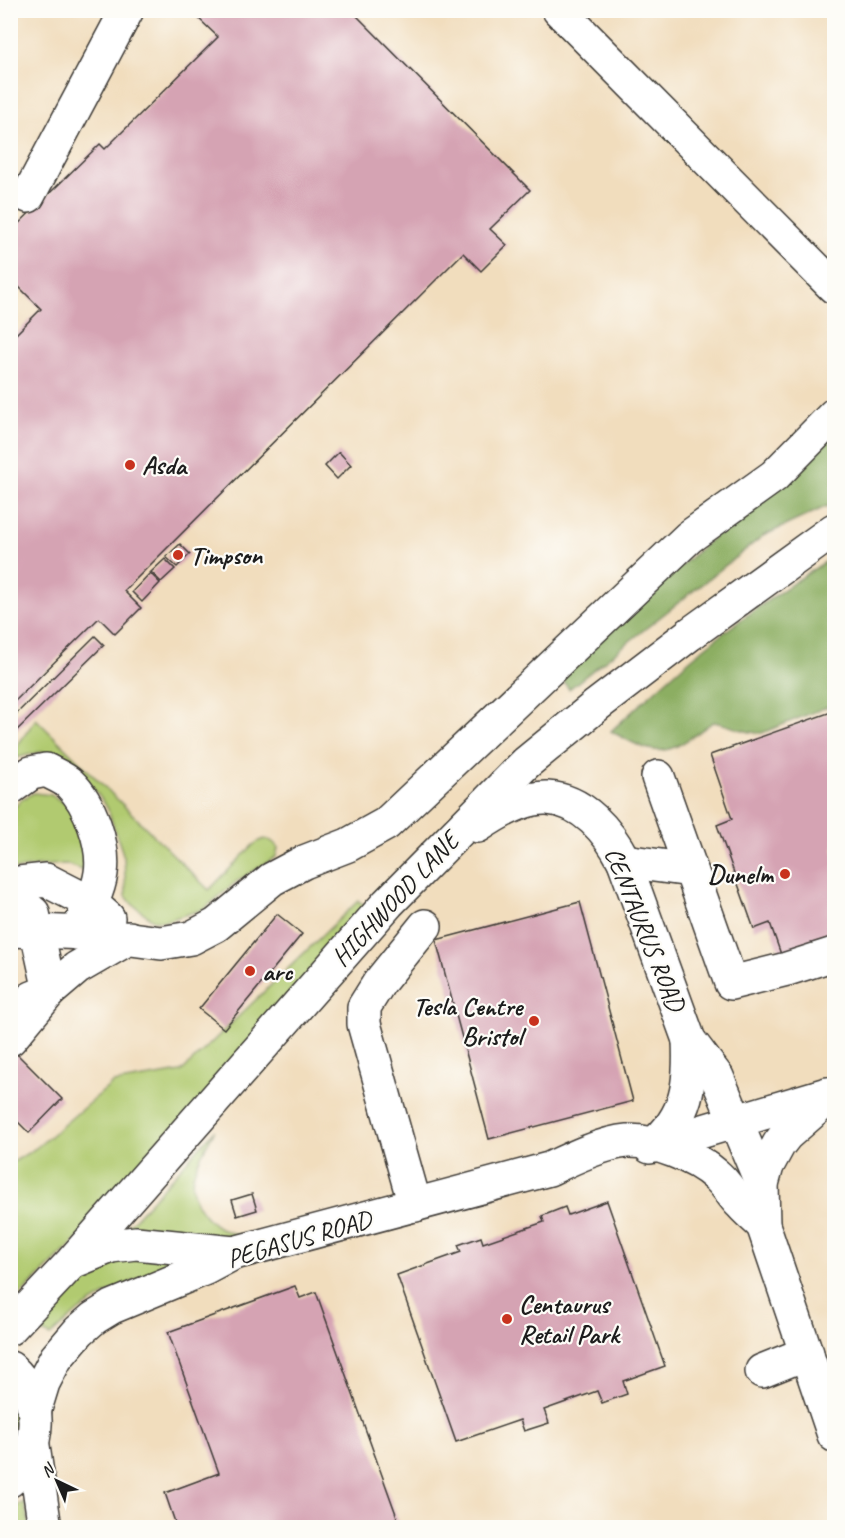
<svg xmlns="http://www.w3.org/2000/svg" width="845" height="1538" viewBox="0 0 845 1538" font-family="Caveat,sans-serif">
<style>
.green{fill:#b1ca70;stroke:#667346;stroke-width:1.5}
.forest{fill:#8cae62;stroke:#54653f;stroke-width:1.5}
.building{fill:#d5a3b3}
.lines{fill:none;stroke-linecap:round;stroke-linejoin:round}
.minor-casing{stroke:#3c3934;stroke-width:36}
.minor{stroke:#fff;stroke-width:33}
.poi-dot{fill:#c8321e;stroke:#fdfcf7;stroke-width:2}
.labels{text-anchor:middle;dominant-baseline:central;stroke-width:4.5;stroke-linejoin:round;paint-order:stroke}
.poi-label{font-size:26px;font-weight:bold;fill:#1c1c1c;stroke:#fdfcf7;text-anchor:start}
.street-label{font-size:26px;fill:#1c1c1c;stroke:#fdfcf7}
</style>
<rect width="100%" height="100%" fill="#fdfcf7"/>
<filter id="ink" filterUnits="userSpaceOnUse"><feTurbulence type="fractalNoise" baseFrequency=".0167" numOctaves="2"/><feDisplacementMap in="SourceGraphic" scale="12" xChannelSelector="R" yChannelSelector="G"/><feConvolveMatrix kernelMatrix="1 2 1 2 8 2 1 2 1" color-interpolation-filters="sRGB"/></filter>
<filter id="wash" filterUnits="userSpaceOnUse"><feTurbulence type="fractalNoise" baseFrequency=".008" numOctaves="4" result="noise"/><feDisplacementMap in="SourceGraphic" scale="24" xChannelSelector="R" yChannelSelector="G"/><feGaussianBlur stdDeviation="1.35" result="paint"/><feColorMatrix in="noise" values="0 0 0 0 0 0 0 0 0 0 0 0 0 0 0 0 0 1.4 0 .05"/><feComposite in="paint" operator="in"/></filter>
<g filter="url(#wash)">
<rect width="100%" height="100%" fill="#f1ddbd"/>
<g class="green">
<path d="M36,719l173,171 44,-45c10,-7 17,-9 25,3l-2,9 -39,24 -33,28 -39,12 -12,-1 -21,-16 -6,-8 -2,-39 -17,-50 -26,-36 -15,-6 -16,-12 -10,-1 -24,6 1,-12z"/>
<polygon points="34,793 51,795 68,805 89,848 85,871 66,864 37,866 11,870 11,811 23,798"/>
<polygon points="358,901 371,909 118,1199 11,1304 11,1162 15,1161 36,1148 113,1083 181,1072"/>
<path d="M215,1130c-8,14 -18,30 -22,46 -5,27 18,53 43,58 7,2 16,-1 23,-1l-27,6 -111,-5z"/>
<polygon points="183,1257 105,1295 80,1310 50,1336 29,1325 39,1315 53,1309 91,1268 104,1259"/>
<path d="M11,1401c5,16 6,27 0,43z"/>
<polygon points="24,1502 30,1527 11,1528 11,1509"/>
</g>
<g class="forest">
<polygon points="834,436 834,503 763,536 569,689 558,675 726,526"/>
<path d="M834,556v148l-72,29c-17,1 -32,-9 -49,-11 -46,33 -50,39 -102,9 34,-31 67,-63 103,-91 39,-30 80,-58 120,-84z"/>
</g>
<g id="blocks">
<g class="building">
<polygon points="198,10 351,10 530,190 490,229 507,245 481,271 463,253 124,591 141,608 115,634 99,618 10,706 10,340 41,309 10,278 10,232 100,144 105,149 218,37 194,14"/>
<polygon points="339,452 351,465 337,479 325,466"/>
<polygon points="180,544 190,554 177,567 166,557"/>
<polygon points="165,559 175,569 161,582 151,572"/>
<polygon points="150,573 160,583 142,602 132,592"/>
<polygon points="95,636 104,645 10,737 10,720"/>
<polygon points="834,711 834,945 784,963 770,923 754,929 717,825 732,819 710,755"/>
<polygon points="580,902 633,1101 489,1139 436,940"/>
<polygon points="277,914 302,934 224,1029 199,1009"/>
<polygon points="10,1047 62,1099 29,1133 10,1114"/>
<polygon points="252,1194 257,1210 237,1216 232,1200"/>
<polygon points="607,1201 665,1366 623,1381 627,1394 602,1403 597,1391 544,1410 549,1423 524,1431 520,1420 456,1442 397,1275 461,1252 458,1245 481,1237 483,1243 544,1222 542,1216 565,1207 568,1215"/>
<polygon points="295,1286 300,1298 316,1292 401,1528 177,1528 165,1493 219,1473 168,1332"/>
</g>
</g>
</g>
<g filter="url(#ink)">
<use href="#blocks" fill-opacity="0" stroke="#3c3934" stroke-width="1.5"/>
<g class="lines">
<defs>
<g id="minor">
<polyline points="559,10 834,287"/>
<polyline points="28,196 127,10"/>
<polyline points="658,777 691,870"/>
<path d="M10,788l21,-15 15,-3c7,4 18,8 24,14 20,19 35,62 31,89 -3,21 -15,41 -25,60"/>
<path d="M478,826c19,-13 45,-29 69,-28 36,2 62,34 77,63l65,179 28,37 45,107"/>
<polyline points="624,861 691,870 731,983 787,969 834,954"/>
<polyline points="10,884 46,880 91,903 108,918"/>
<polyline points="10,900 22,904 33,913 50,991 10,1039"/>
<polyline points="10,930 86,933 161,943 191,938 216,925 272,879 304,862 348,845 386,824 689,537 774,476 834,415"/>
<polyline points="32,998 50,991 77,968 129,938"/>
<polyline points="834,1093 786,1135 779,1144 767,1166 762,1184 763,1225 834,1435"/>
<path d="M653,1145c35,-29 38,-62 36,-105"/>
<polyline points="650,1147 827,1094"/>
<polyline points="415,1205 364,1024 364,1007 379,983 425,926"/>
<polyline points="77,1260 111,1246 136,1243 234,1253"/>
<polyline points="10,1328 72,1262 388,903 526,763 597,705 690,634 834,530"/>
<path d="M10,1368c35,31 32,79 0,112"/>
<polyline points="762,1371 807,1353"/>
<path d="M35,1409l8,-26 13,-25 23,-27 15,-13 18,-11 94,-39 28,-15 315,-84c21,-10 54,-26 78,-28 27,-1 69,16 89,34 10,8 15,19 24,28 7,8 15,15 23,22"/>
<polyline points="33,1446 45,1528"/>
</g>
</defs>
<use href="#minor" class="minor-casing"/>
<use href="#minor" class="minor"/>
</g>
</g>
<g class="poi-dot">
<circle cx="130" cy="465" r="6"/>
<circle cx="178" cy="555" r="6"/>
<circle cx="785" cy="874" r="6"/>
<circle cx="250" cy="971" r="6"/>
<circle cx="534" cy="1021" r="6"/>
<circle cx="507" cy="1319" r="6"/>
</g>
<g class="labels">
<g class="poi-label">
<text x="142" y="465">Asda</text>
<text x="190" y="555">Timpson</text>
<text x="773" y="874" text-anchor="end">Dunelm</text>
<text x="262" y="971">arc</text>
<text x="522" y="1006" text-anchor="end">Tesla Centre<tspan x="522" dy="30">Bristol</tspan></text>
<text x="519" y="1304">Centaurus<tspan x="519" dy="30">Retail Park</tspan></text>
</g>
<g class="street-label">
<text transform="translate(395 899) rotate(-47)">HIGHWOOD LANE</text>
<text transform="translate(645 929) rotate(68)">CENTAURUS ROAD</text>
<text transform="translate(299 1239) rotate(-16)">PEGASUS ROAD</text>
</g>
</g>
<rect width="845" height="1538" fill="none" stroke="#fdfcf7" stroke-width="36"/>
<g transform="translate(57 1481) rotate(316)" stroke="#fdfcf7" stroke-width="4.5" paint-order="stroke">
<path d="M0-4.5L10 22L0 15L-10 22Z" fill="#1c1c1c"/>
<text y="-9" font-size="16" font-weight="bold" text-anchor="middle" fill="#1c1c1c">N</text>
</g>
</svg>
